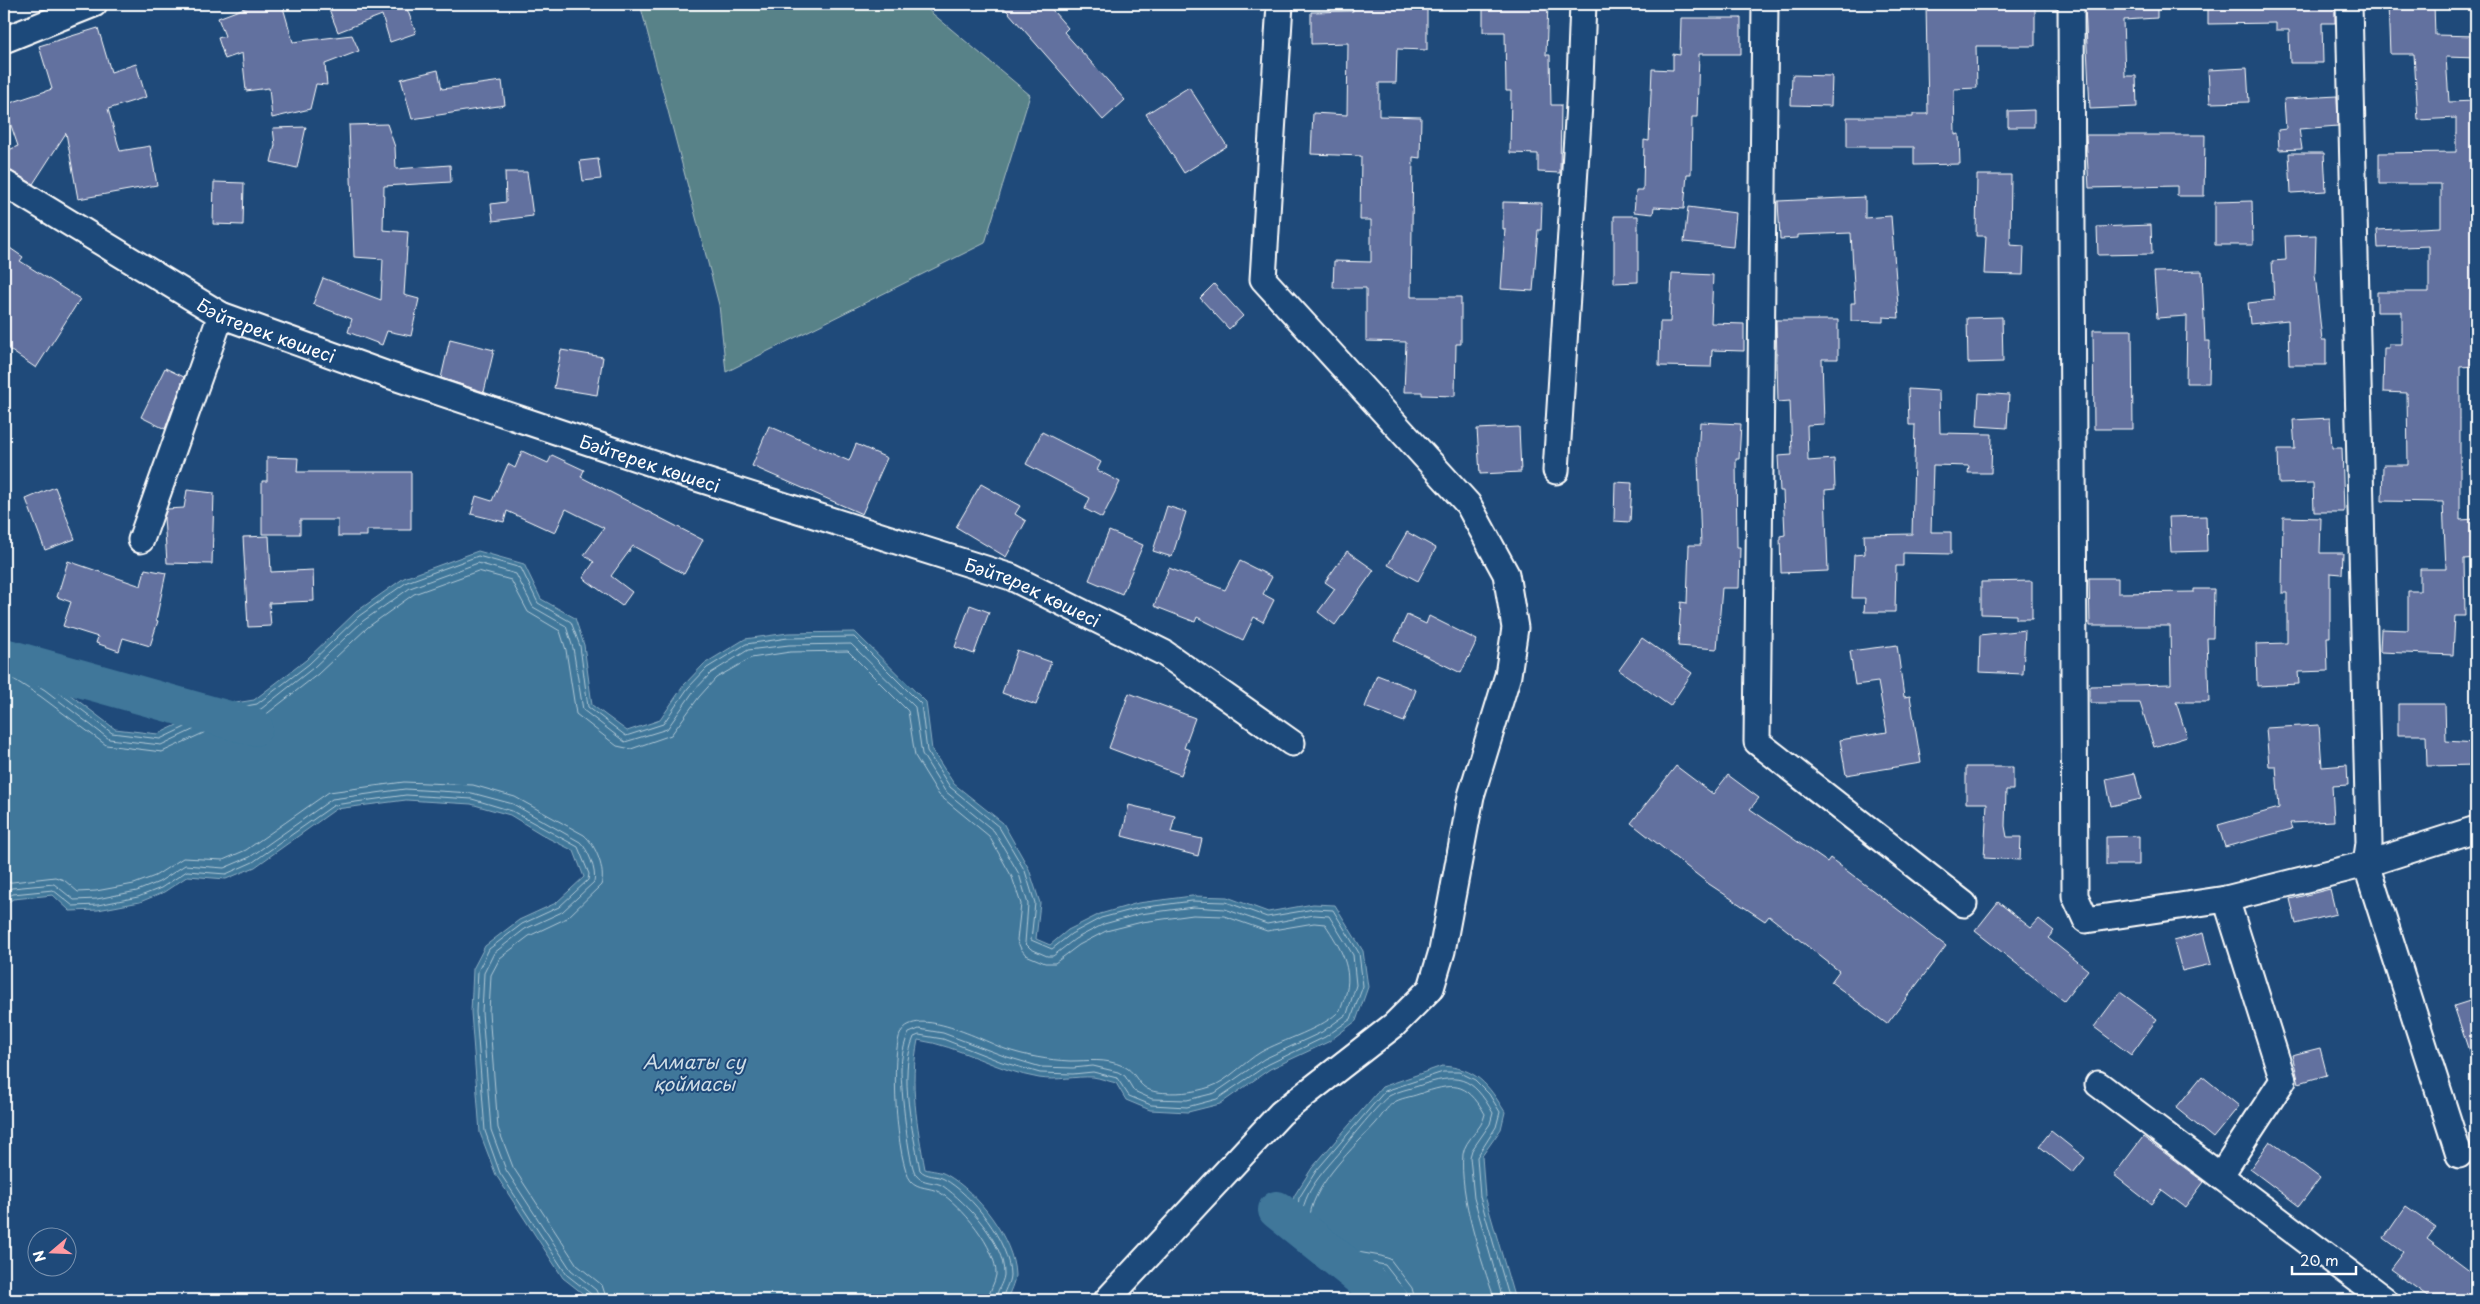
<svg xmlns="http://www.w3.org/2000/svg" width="2480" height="1304" viewBox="0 0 2480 1304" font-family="'Playpen Sans',sans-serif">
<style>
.green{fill:#598288;stroke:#acc0c4}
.water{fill:#3f779a;stroke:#8cadc2}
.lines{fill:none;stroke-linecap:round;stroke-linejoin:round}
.shore{stroke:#b2c9d7;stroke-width:1}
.river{stroke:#3f779a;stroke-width:38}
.building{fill:#62719f;stroke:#fff}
.minor-casing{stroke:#fff;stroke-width:29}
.minor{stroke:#1f4a7a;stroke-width:25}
.labels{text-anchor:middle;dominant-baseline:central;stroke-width:4;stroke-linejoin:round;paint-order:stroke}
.street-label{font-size:18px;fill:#fff;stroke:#1f4a7a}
.water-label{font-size:19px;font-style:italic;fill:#cfdde6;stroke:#1f4a7a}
</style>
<rect width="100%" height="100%" fill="#1f4a7a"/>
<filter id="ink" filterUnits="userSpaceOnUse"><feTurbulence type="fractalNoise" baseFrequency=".02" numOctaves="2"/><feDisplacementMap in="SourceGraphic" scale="10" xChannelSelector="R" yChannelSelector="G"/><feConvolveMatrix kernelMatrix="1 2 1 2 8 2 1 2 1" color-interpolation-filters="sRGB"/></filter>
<g filter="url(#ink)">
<polygon class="green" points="640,4 921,4 1030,95 985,243 726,372 719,305"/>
<g class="water">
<path d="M478,551l46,13 17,35 34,19 9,27 8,60 35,26 33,-11 24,-35 20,-21 41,-25 43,-6 67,-1 71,70 6,48 22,34 49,39 26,46 11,34 -4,36 14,6 18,-15 32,-16 38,-11 54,-7 35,1 41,15 45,-8 22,1 28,46 5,36 -12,34 -28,21 -58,27 -50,35 -32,8 -38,-2 -24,-10 -10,-17c-8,-2 -16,-5 -23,-6 -18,-1 -36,4 -54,1 -42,-7 -79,-32 -121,-38 -9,44 -1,85 7,129 7,2 16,2 22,6 30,17 67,64 68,100 0,7 -6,18 -8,25h-416l-28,-22 -67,-103 -16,-42 -9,-121 2,-43 12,-23 34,-26 37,-17 28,-26 -10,-26 -26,-13 -38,-23 -39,-11 -65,-4 -70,9 -81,58 -29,12 -38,-3 -24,16 -24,10 -42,8 -28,1 -17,-16 -40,4 -9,6v-255l47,30 64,49 43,5 59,-28 37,-6 52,-40 50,-48 48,-34z"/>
<path d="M1442,1066c34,2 46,18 63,46l-4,17 -19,27 3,40 30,104h-117l-19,-26 -49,-7 -40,-45 4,-26 18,-28 70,-81z"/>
</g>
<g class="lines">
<g class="shore">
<path d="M4,656l44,28 64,49 48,6 59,-28 38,-7 52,-40 50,-48 48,-34 71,-26 43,12 17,35 33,19 9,24 8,61 38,29 37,-12 25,-36 19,-20 39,-24 42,-6 66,-1 67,67 6,47 23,36 49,40 26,44 10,32 -4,37 21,9 19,-15 30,-16 38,-10 53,-7 34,1 41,15 47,-8 19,1 26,43 4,33 -12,33 -26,18 -58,28 -50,34 -30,8 -36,-2 -22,-9 -12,-18 -24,-6 -20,2 -33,-1 -38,-11 -59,-23 -24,-4 -5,2c-16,37 -1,95 6,133 6,7 17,5 24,9 28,15 66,64 66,96 0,8 -7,17 -8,25"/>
<path d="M4,664l41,26 64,49 52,6 59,-28 41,-8 52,-41 50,-47 47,-33 68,-25 38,11 17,33 33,19 7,22 10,62 42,32 42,-13 26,-37 18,-19 37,-23 41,-5 62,-1 64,63 7,47 23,37 49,40 25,43 9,30 -3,39 6,6 16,7h6l22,-17 29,-15 36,-10 53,-7 32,2 42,15 47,-9 15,1 24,39 3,30 -9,29 -25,18 -58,27 -49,34 -28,7 -35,-1 -18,-8 -9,-15 -7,-4 -25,-6 -20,2 -32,-1 -37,-11 -61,-23 -24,-4 -10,4c-5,9 -8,26 -8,37 0,16 7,94 15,105 6,9 20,6 27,11 24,17 62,57 61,89 -1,9 -8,16 -8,25"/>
<path d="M4,673l36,23 66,49 56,7 61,-28 41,-8 54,-42 50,-47 46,-33 64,-23 33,9 17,32 32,19 6,19 10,64 41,32 14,3 40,-14 28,-38 17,-19 35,-20 39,-6 58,-1 60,60 7,45 24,39 50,41 23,41 9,27 -4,36 4,9 5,6 19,8h10l24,-18 27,-14 36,-9 51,-7 31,1 43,15 47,-8 11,1c15,23 29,45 20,73 -2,4 -3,10 -5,13 -15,18 -58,30 -79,42 -17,10 -33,29 -51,35 -18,6 -35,7 -53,5 -21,-3 -19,-20 -34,-26 -18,-8 -34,-5 -53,-5 -22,-1 -44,-5 -65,-12 -21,-8 -89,-44 -104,-17 -11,20 -5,131 10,149 7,8 19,6 28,11 22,13 58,56 57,83 -1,8 -7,16 -8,25"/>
<path d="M4,883l51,-6 9,3 14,12 18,-1 38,-7 21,-8 28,-18 40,2 23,-10 83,-58 75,-10 69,3 42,12 69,38c12,10 22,36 17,50l-34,33 -38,18 -29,22 -9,17 -2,37 9,116 15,39 64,98 25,20 5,15"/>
<path d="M4,891l8,-3 42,-4 20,16 23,-1 40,-8 22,-9 26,-17 39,3 26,-11 82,-58 73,-10 67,4 41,11 67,38c8,7 17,29 14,40l-32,30 -37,17 -31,24 -10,20 -2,39 9,118 15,40 65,100 25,20 4,10"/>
<polyline points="4,899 13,894 53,890 73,906 98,905 138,897 161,888 187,871 226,874 253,862 334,805 406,795 472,799 512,811 578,847 589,874 588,880 559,907 522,924 489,949 478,971 476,1012 485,1131 500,1173 567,1275 591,1294 593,1300"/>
<polyline points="1401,1300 1401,1296 1382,1270 1333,1262 1296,1221 1299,1198 1316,1171 1385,1091 1443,1072 1459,1072 1475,1080 1489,1094 1500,1112 1496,1127 1477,1157 1480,1197 1510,1300"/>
<path d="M1408,1300l-2,-8 -21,-27 -49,-9 -34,-37c0,-27 23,-49 39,-68 8,-11 39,-49 48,-55 8,-5 20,-7 29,-10 39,-13 54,-11 75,27l-3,11 -18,26 -2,7 4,41 29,102"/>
<path d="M1415,1300l-3,-12 -22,-29 -9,-3 -41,-7 -30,-34c5,-32 44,-68 66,-92 5,-6 11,-16 17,-20 7,-5 18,-6 26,-9 33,-11 47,-14 66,20 -3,16 -20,25 -22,40 -4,42 18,106 32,146"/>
</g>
<g class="river">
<polyline points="4,657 254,727"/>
<polyline points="1277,1210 1389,1300"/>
</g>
</g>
<g class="building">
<polygon points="246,4 282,4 293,42 352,35 359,51 325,64 327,85 316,84 310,109 272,118 269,88 246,91 242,53 225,59 218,38 225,36 218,18 247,7"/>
<polygon points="327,4 407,4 406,6 416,33 390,42 382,15 338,32"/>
<polygon points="1001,4 1047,4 1068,28 1064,32 1125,100 1103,120"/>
<polygon points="1352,4 1427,4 1427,50 1397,49 1396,83 1379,83 1379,116 1421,117 1420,158 1413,157 1411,297 1461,297 1461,344 1456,344 1455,396 1422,395 1422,392 1404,392 1406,342 1366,341 1366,288 1333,288 1334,261 1371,262 1371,220 1360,220 1361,156 1311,154 1313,113 1347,115 1348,43 1311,44 1311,12 1353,11"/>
<polygon points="1483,4 1548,4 1546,55 1550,55 1551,105 1561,105 1560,173 1538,172 1538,154 1510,153 1511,91 1506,91 1505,32 1483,32"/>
<polygon points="1926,4 2035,4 2035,46 1976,46 1977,88 1954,89 1955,135 1959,134 1960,164 1914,165 1914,147 1847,147 1847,117 1913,117 1913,114 1928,114"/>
<polygon points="2157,4 2157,18 2123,20 2125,76 2136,76 2137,107 2090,109 2085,5"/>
<polygon points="2335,4 2335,23 2322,23 2323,63 2290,63 2289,30 2276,30 2276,23 2208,24 2208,7"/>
<polygon points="2388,4 2434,4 2435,35 2476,36 2476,58 2446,57 2449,102 2476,101 2476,366 2460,367 2460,520 2476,519 2476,558 2464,559 2465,616 2455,616 2453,655 2380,652 2381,629 2408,630 2408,591 2420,591 2420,569 2446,569 2443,502 2382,501 2383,465 2408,465 2407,393 2383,392 2384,348 2389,348 2389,344 2402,344 2402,312 2377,312 2377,292 2429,292 2429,246 2378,248 2377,230 2441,227 2441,184 2379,184 2379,153 2456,152 2456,118 2418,120 2414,54 2390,54"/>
<polygon points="1681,18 1741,18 1741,54 1699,54 1697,117 1692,117 1691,174 1687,174 1684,209 1654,207 1653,214 1634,212 1636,190 1643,190 1644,140 1649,141 1652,69 1673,70 1673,54 1680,55"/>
<polygon points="98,28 111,72 136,64 146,97 108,109 120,151 150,146 157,185 78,199 66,133 33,184 11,171 4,169 4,152 18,146 4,105 52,89 39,46"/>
<polygon points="2247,68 2249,102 2210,103 2208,70"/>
<polygon points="438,70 442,89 502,81 505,105 412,119 401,79"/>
<polygon points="1792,75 1832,76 1831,106 1791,105"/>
<polygon points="1189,87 1227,146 1184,173 1146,114"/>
<polygon points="2337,96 2338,126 2299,129 2302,149 2279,150 2278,130 2286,129 2284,99"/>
<polygon points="2034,110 2034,127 2008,127 2008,111"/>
<polygon points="387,124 395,147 396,169 450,165 451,182 384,186 383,230 408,232 404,295 419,299 411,336 387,331 382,345 348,332 352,319 313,304 323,278 381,300 383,259 354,257 349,125"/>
<polygon points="306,127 297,168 271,162 275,145 273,128"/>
<polygon points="2086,135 2205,135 2204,196 2177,196 2177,186 2089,188"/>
<polygon points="2289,153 2324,153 2326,191 2291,193"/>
<polygon points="598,159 601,179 583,181 580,161"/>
<polygon points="505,172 527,172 533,216 493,221 491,204 506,202"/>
<polygon points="1977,175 2011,175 2010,245 2024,246 2023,275 1984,274 1986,236 1976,236"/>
<polygon points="214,182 244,183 243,225 213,224"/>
<polygon points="1865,197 1865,218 1891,216 1899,318 1883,317 1883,322 1851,321 1851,303 1855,303 1851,233 1798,235 1798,238 1780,239 1778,201"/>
<polygon points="2252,201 2253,245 2215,245 2215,202"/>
<polygon points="1503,202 1542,203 1541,230 1538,230 1533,291 1501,289 1505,229 1503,229"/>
<polygon points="1688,207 1736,213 1733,247 1684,242"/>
<polygon points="1614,216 1638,216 1638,282 1614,283"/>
<polygon points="2151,225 2152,254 2098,255 2097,227"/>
<polygon points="2316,235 2315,274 2322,340 2326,340 2326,365 2289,365 2288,320 2250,324 2248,303 2274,300 2272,261 2286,260 2285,236"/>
<polygon points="4,244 23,257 20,261 80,299 36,368 4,346"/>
<polygon points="2202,271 2205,341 2210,341 2209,383 2186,383 2187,316 2157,318 2154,272"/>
<polygon points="1672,273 1713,275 1711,323 1744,324 1744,351 1712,350 1711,367 1659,366 1660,322 1670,322"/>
<polygon points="1214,284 1243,316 1229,329 1200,298"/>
<polygon points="2002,317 2003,362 1968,363 1967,318"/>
<polygon points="1776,320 1838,320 1838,359 1822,359 1824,424 1807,425 1808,461 1834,459 1835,489 1825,490 1828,571 1781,573 1780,536 1785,535 1783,491 1780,491 1778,456 1792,455 1790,401 1778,402"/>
<polygon points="2093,330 2132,330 2133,429 2094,429"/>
<polygon points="450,339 494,350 484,392 441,378"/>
<polygon points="561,350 603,357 597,395 554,388"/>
<polygon points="165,368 184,377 165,429 141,417"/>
<polygon points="1908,389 1939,391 1940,433 1992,434 1991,473 1968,473 1969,466 1933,465 1931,532 1951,532 1951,554 1903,553 1903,566 1896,566 1895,612 1864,612 1865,598 1852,598 1854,555 1865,554 1864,535 1912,534 1915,425 1909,425"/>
<polygon points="1979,393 2009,395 2007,428 1977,426"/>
<polygon points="2330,418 2332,448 2342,448 2344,512 2314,512 2313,483 2279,484 2278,449 2295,449 2293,420"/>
<polygon points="1700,422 1741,424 1739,459 1736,459 1737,547 1740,547 1739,588 1722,588 1717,649 1678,646 1681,602 1687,603 1689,545 1701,545 1698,457"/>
<polygon points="769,426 849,461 856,444 887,458 862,514 752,466"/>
<polygon points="1519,427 1521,472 1480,474 1477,429"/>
<polygon points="1042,432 1101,462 1097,470 1120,482 1102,518 1085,509 1090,498 1026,464"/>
<polygon points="522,451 548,463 552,455 584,470 581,477 703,540 684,574 633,546 611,576 632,592 622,606 583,578 594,562 584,555 604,528 566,509 555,533 507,511 504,522 471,514 476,496 492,501 508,464 515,468"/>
<polygon points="267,457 298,458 297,472 411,472 411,530 367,530 367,536 338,536 338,520 300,520 300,534 262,534 262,481 267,481"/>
<polygon points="1615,482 1632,483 1630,522 1614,521"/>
<polygon points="981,484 1020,506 1015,514 1026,521 1006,557 956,527"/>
<polygon points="55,487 75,539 45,550 26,499"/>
<polygon points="187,490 214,493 212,564 167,563 164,517 167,509 184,508"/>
<polygon points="1167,506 1186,512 1172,557 1153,551"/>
<polygon points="2206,516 2207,551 2171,552 2169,517"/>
<polygon points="2283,517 2321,518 2320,553 2343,553 2342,574 2330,573 2330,637 2327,637 2328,671 2298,672 2299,684 2257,686 2256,644 2287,643 2287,593 2282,593"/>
<polygon points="1109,531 1143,545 1122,594 1089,580"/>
<polygon points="1407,532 1436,548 1418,581 1388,565"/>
<polygon points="269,536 271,572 313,570 314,601 269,603 271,626 248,627 243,537"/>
<polygon points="1347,551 1374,570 1335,625 1318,612 1335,589 1325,582"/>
<polygon points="68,561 141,586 145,569 166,573 156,620 158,621 150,646 123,638 119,651 96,643 98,637 63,626 71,602 57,597"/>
<polygon points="1240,561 1272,577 1263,594 1274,600 1263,622 1254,617 1243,640 1197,617 1195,622 1154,606 1169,568 1225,590"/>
<polygon points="2089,578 2118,578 2118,593 2194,592 2194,589 2214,589 2213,638 2207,638 2209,702 2176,702 2187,737 2154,747 2140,703 2090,703 2090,686 2171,684 2170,626 2090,626"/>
<polygon points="2032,581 2032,619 2016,619 2016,615 1981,614 1981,582"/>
<polygon points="970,605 989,612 974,654 955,647"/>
<polygon points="1407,615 1426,624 1429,616 1477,640 1461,673 1395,641"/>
<polygon points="2025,630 2023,674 1979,672 1980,635"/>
<polygon points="1642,638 1692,673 1670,706 1619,670"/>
<polygon points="1897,645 1904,697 1910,696 1921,763 1846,775 1840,740 1887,732 1878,682 1855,685 1850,651"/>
<polygon points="1017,650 1051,662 1036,705 1002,693"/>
<polygon points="1377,675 1416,690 1404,722 1365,707"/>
<polygon points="1129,693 1195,718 1184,748 1190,750 1181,775 1109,748"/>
<polygon points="2398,704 2445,704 2446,741 2476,743 2476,765 2427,766 2426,735 2398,735"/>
<polygon points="2319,725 2322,767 2347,765 2348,785 2332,786 2334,821 2290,823 2292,829 2225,847 2218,825 2279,808 2276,766 2269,766 2266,728"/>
<polygon points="1676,766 1713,794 1728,775 1759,798 1750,809 1827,862 1830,858 1946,946 1887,1024 1831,982 1839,971 1769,916 1765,921 1709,884 1631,823"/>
<polygon points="1966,767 2013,767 2013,790 2006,790 2005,826 2007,837 2021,837 2020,860 1984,858 1987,803 1966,803"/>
<polygon points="2135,773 2141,799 2111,806 2106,779"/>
<polygon points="1129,805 1175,816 1171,832 1202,839 1198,856 1122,836"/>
<polygon points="2139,836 2139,865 2106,865 2106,837"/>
<polygon points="2330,889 2336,914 2296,924 2290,899"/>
<polygon points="1998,902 2031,928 2039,919 2054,931 2048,938 2088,970 2064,1001 1975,931"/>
<polygon points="2203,933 2211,964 2182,971 2174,941"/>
<polygon points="2120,992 2157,1019 2131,1055 2094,1027"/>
<polygon points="2476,999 2476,1062 2473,1063 2454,1006"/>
<polygon points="2320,1048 2327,1075 2299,1083 2292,1055"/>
<polygon points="2202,1076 2239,1106 2213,1138 2176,1108"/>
<polygon points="2051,1131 2085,1158 2073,1173 2039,1146"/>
<polygon points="2143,1137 2204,1182 2185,1207 2162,1190 2151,1204 2114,1175"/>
<polygon points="2270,1141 2320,1178 2299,1206 2250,1169"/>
<polygon points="2406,1206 2436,1227 2427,1239 2476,1276 2476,1294 2472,1300 2433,1300 2390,1269 2403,1252 2384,1238"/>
</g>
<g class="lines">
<defs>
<g id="minor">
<polyline points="1765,4 1757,742 1964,904"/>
<polyline points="2071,4 2075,896 2086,920 2226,899 2283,1080 2220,1176"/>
<polyline points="2349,4 2369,843 2366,864 2459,1155"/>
<polyline points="4,40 94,4"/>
<path id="s1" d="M4,183l217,132 167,60 302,101 321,101 153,76 128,90"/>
<polyline points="1556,471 1579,104 1583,4"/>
<polyline points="141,540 221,315"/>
<polyline points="2226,899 2366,864 2476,829"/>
<polyline points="2098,1084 2385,1300"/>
<polyline points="1107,1300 1281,1113 1394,1025 1431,988 1442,951 1471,796 1508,675 1515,628 1506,574 1468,504 1263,279 1280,4"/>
</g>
</defs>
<use href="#minor" class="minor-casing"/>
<use href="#minor" class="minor"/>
</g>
</g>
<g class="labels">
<g class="street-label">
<text stroke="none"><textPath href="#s1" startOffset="302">Бәйтерек көшесі</textPath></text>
<text stroke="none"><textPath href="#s1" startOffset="708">Бәйтерек көшесі</textPath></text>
<text stroke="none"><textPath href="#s1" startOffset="1112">Бәйтерек көшесі</textPath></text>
</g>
<g class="water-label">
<text x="694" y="1061">Алматы су<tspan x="694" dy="22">қоймасы</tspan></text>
</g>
</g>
<rect width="2480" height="1304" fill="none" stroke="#1f4a7a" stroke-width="20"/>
<rect x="10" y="10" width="2460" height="1284" fill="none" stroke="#fff" stroke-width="2" filter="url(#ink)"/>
<g transform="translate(52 1252) rotate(251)"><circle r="24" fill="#1f4a7a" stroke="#7992af"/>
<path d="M0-4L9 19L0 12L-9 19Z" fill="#ff9aa2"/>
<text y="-8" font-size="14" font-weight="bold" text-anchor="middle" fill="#ffffff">N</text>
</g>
<path d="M2292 1266v8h64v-8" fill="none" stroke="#ffffff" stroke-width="2.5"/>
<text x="2300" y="1266" font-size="15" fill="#ffffff" stroke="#1f4a7a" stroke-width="4" paint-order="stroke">20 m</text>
</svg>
